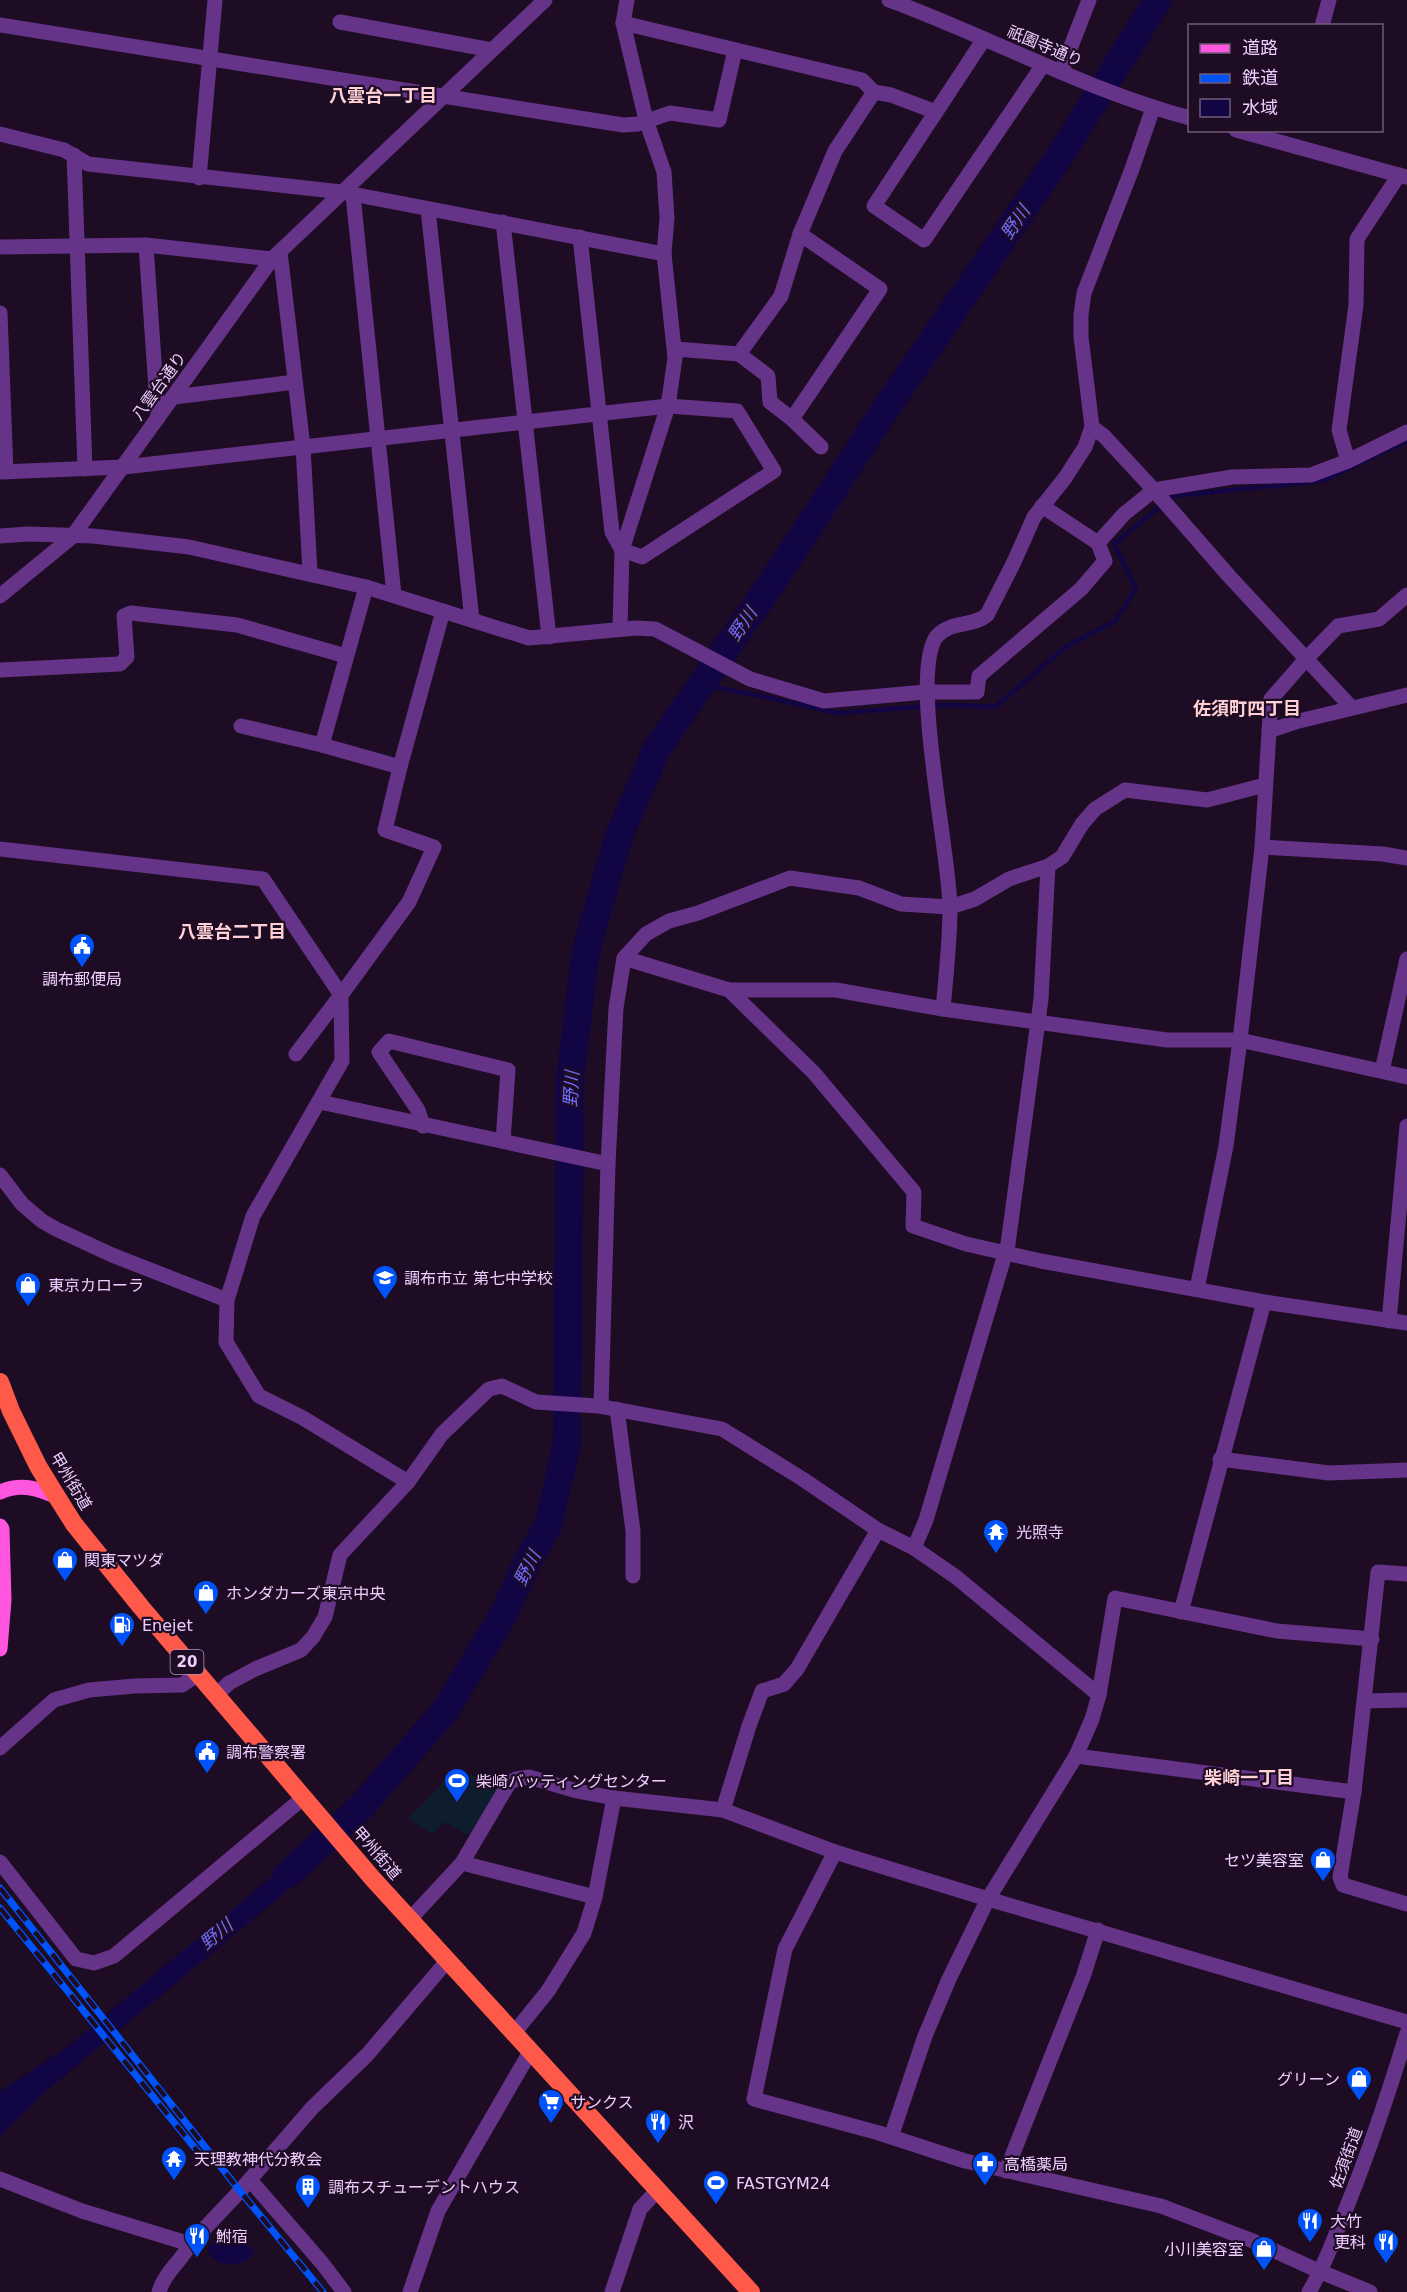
<svg xmlns="http://www.w3.org/2000/svg" width="1407" height="2292" viewBox="0 0 1407 2292" font-family="'DejaVu Sans','Noto Sans JP',sans-serif">
<style>
.green{fill:#0e1d2e}
.water{fill:#120543}
.lines{fill:none;stroke-linecap:round;stroke-linejoin:round}
.stream{stroke:#120543;stroke-width:4.5}
.river{stroke:#120543;stroke-width:28}
.minor{stroke:#653387;stroke-width:15}
.major{stroke:#ff55df;stroke-width:15}
.highway{stroke:#ff5949;stroke-width:18}
.rail-casing{stroke:#0053f9;stroke-width:7}
.rail{stroke:#1d0c23;stroke-width:4.5;stroke-dasharray:14;stroke-linecap:butt}
.labels{text-anchor:middle;dominant-baseline:central;stroke-width:4.5;stroke-linejoin:round;paint-order:stroke}
.shield{fill:#1d0c23;stroke:#b094bd;stroke-width:1.5}
.shield-label{font-size:15px;font-weight:bold;fill:#efceff}
.street-label{font-size:16px;fill:#efceff;stroke:#1d0c23}
.poi-label{font-size:16px;fill:#efceff;stroke:#1d0c23;text-anchor:start}
.neighbourhood-label{font-size:18px;font-weight:bold;fill:#ffd0d4;stroke:#1d0c23}
.water-label{font-size:18px;font-style:italic;fill:#716cff;stroke:#1d0c23}
</style>
<rect width="100%" height="100%" fill="#1d0c23"/>
<polygon class="green" points="455,1767 501,1787 474,1838 444,1822 432,1834 408,1819 436,1790"/>
<g class="water">
<polygon points="311,1844 322,1857 293,1886 45,2092 0,2136 0,2091 66,2048"/>
<path d="M226,2228l8,2 20,21c-2,3 -3,6 -6,8 -11,10 -40,5 -40,-11z"/>
</g>
<g class="lines">
<polyline class="stream" points="701,685 761,696 837,713 945,705 995,707 1067,646 1115,621 1136,589 1114,544 1173,496 1323,481 1407,441"/>
<polyline class="river" points="287,1875 361,1807 445,1711 502,1617 529,1558 548,1526 567,1445 570,1080 586,950 619,836 656,750 775,578 887,407 1061,154 1158,0"/>
<g class="minor">
<polyline points="627,0 623,23 646,120 664,172 667,218 664,254"/>
<path d="M889,0c101,37 196,90 301,118"/>
<polyline points="340,22 492,50"/>
<polyline points="623,23 862,80 874,92 891,95 936,112"/>
<polyline points="0,25 623,125 638,124 670,113 719,120 735,50"/>
<polyline points="1322,26 1329,0"/>
<polyline points="984,39 874,206 924,240 1043,65"/>
<polyline points="1061,72 1089,0"/>
<polyline points="1236,130 1406,177"/>
<polyline points="0,134 64,150 88,164 342,192 664,254 675,358 668,406 622,550 620,629"/>
<polyline points="74,155 85,469"/>
<polyline points="199,178 215,0"/>
<polyline points="353,195 394,595"/>
<polyline points="428,209 472,620"/>
<polyline points="503,222 549,637"/>
<polyline points="800,234 880,289 792,419 821,447"/>
<polyline points="146,245 158,418"/>
<polyline points="0,247 146,245 272,259"/>
<polyline points="280,252 303,447 310,572"/>
<polyline points="0,313 6,472"/>
<polyline points="675,349 739,354 781,296 800,234 835,151 874,92"/>
<polyline points="739,354 768,376 770,402 792,419"/>
<polyline points="174,397 295,382"/>
<polyline points="1092,427 1104,436 1154,490 1229,576 1352,708"/>
<polyline points="1348,461 1339,430 1356,305 1357,239 1399,175"/>
<polyline points="0,472 124,467 668,406 737,411 774,471 642,557 622,550 612,532 580,237"/>
<polyline points="0,536 28,534 93,536 189,547 366,587 529,638 636,628 655,629 750,679 824,701 926,692 977,692 979,676 1081,589 1105,561 1098,543 1042,506"/>
<polyline points="1098,543 1124,514 1154,490 1232,477 1311,475 1348,461 1407,432"/>
<polyline points="0,596 72,537 272,259 545,0"/>
<polyline points="0,670 120,664 127,657 124,616 131,613 237,625 346,656"/>
<polyline points="241,726 322,745 400,767"/>
<polyline points="1269,731 1299,721 1407,695"/>
<polyline points="322,745 366,587"/>
<polyline points="1262,847 1383,854 1407,858"/>
<polyline points="0,849 263,879 341,995 296,1054"/>
<polyline points="624,958 729,990 836,990 943,1009 1167,1040 1240,1040 1407,1077"/>
<polyline points="729,990 814,1073 914,1192 913,1226 966,1244 1041,1261 1264,1302 1407,1323"/>
<path d="M943,1009c3,-34 7,-68 7,-101 0,-53 -41,-237 -13,-272 13,-15 36,-9 50,-21l27,-53 20,-45 31,-39 20,-31 7,-20 -11,-90v-22l3,-22 48,-124 21,-61"/>
<polyline points="1382,1071 1407,959"/>
<polyline points="320,1102 608,1164"/>
<polyline points="423,1126 418,1110 379,1052 389,1041 508,1070 503,1141"/>
<polyline points="0,1175 22,1204 42,1221 56,1229 112,1255 227,1300"/>
<polyline points="1197,1289 1226,1146 1240,1040 1262,847 1271,699 1306,659 1338,626 1379,619 1407,595"/>
<polyline points="1389,1321 1407,1126"/>
<polyline points="601,1406 608,1164 616,1008 624,958 646,934 669,921 698,913 790,878 859,888 901,904 950,907 975,899 1009,879 1048,866 1062,857 1082,824 1095,809 1125,790 1207,800 1265,785"/>
<polyline points="617,1409 633,1531 633,1576"/>
<polyline points="1220,1459 1329,1473 1407,1470"/>
<polyline points="408,1482 303,1418 259,1396 226,1342 227,1300 253,1216 342,1061 341,995 409,902 434,847 385,830 400,767 443,611"/>
<polyline points="914,1548 926,1520 1008,1244 1041,999 1048,866"/>
<polyline points="1407,1574 1378,1572 1354,1792 1340,1877 1343,1885 1407,1904"/>
<polyline points="1181,1612 1264,1302"/>
<polyline points="215,1696 229,1683 255,1669 301,1650 313,1637 325,1617 340,1555 408,1482 442,1434 489,1389 502,1386 536,1402 598,1406 722,1429 801,1478 878,1530 914,1548 956,1577 1099,1695"/>
<polyline points="1365,1701 1407,1700"/>
<polyline points="0,1748 54,1700 89,1690 135,1686 182,1685 197,1675"/>
<polyline points="1076,1756 1354,1792"/>
<polyline points="723,1810 749,1726 762,1691 784,1684 797,1669 878,1530"/>
<polyline points="835,1852 785,1949 754,2099 879,2133 965,2161 1161,2206 1253,2241 1321,2272 1370,2292"/>
<polyline points="0,1862 76,1959 94,1963 114,1956 303,1798"/>
<polyline points="462,1863 595,1897"/>
<polyline points="410,1919 462,1863 509,1783 516,1779 529,1777 577,1791 614,1798 723,1810 835,1852 988,1899 1407,2022"/>
<polyline points="514,2033 548,1991 584,1933 595,1897 614,1798"/>
<polyline points="891,2137 925,2036 949,1979 988,1899 1076,1756 1092,1719 1099,1695 1115,1598 1277,1631 1372,1639"/>
<polyline points="1006,2171 1083,1977 1098,1930"/>
<polyline points="0,2179 82,2211 190,2244 240,2191 312,2108 367,2055 448,1960"/>
<polyline points="250,2180 322,2263 344,2292"/>
<path d="M159,2292c5,-19 22,-30 31,-48"/>
<polyline points="410,2292 438,2211 530,2052"/>
<polyline points="612,2292 640,2209 658,2190"/>
<path d="M1309,2292c14,-24 24,-50 34,-76 25,-60 45,-121 64,-183"/>
</g>
<g class="major">
<path d="M0,1492c21,-9 37,-4 57,5"/>
<polyline points="0,1526 2,1529 4,1600 0,1649"/>
</g>
<polyline class="highway" points="0,1382 11,1411 38,1466 57,1497 74,1524 141,1607 373,1879 751,2292"/>
<defs>
<g id="rail">
<polyline points="0,1888 240,2191 323,2292"/>
<polyline points="0,1908 203,2158"/>
</g>
</defs>
<use href="#rail" class="rail-casing"/>
<use href="#rail" class="rail"/>
</g>
<defs>
<symbol id="civic-pin" viewBox="-11 -11 22 30"><path d="M0 17L-7.5 6A9.5 9.5 0 1 1 7.5 6Z" fill="#0053f9" stroke="#1d0c23"/><path d="M-.6-6.5H3V-4.5H.6V-3L4-1V1h2V6H-6V1h2V-1L-.6-3ZM-1.2 2.5V6h2.4V2.5Z" fill="#fff"/></symbol>
<symbol id="school-pin" viewBox="-11 -11 22 30"><path d="M0 17L-7.5 6A9.5 9.5 0 1 1 7.5 6Z" fill="#0053f9" stroke="#1d0c23"/><path d="M0-5L7-2L0 1L-7-2ZM-4 1L0 2.5L4 1V4Q0 6-4 4Z" fill="#fff"/></symbol>
<symbol id="shop-pin" viewBox="-11 -11 22 30"><path d="M0 17L-7.5 6A9.5 9.5 0 1 1 7.5 6Z" fill="#0053f9" stroke="#1d0c23"/><path d="M-5-2.5h2.3a2.7 3.5 0 0 1 5.4 0H5L5.5 6h-11ZM-1.5-2.5h3a1.5 2.3 0 0 0-3 0Z" fill="#fff"/></symbol>
<symbol id="temple-pin" viewBox="-11 -11 22 30"><path d="M0 17L-7.5 6A9.5 9.5 0 1 1 7.5 6Z" fill="#0053f9" stroke="#1d0c23"/><path d="M0-6L5-2H3V0L6.5 2.5H4V6H1.5V3h-3V6H-4V2.5H-6.5L-3 0V-2H-5Z" fill="#fff"/></symbol>
<symbol id="fuel-pin" viewBox="-11 -11 22 30"><path d="M0 17L-7.5 6A9.5 9.5 0 1 1 7.5 6Z" fill="#0053f9" stroke="#1d0c23"/><path d="M-5.5-6h7V0h2V4h1.3V-2.5L3-4.5l.8-.8L6-3V5H2.5V1h-1V6h-7ZM-4.2-4.7v3.2H.2V-4.7Z" fill="#fff"/></symbol>
<symbol id="stadium-pin" viewBox="-11 -11 22 30"><path d="M0 17L-7.5 6A9.5 9.5 0 1 1 7.5 6Z" fill="#0053f9" stroke="#1d0c23"/><path d="M0-5a6.5 5 0 1 0 0 10a6.5 5 0 1 0 0-10ZM-3.5-1.8h7v3.6h-7Z" fill="#fff"/></symbol>
<symbol id="supermarket-pin" viewBox="-11 -11 22 30"><path d="M0 17L-7.5 6A9.5 9.5 0 1 1 7.5 6Z" fill="#0053f9" stroke="#1d0c23"/><path d="M-6-5.5h2.5l.6 2H6L4.5 2H-2.5L-4.4-4H-6ZM-1.5 3.2a1.3 1.3 0 1 0 .1 0ZM3 3.2a1.3 1.3 0 1 0 .1 0Z" fill="#fff"/></symbol>
<symbol id="restaurant-pin" viewBox="-11 -11 22 30"><path d="M0 17L-7.5 6A9.5 9.5 0 1 1 7.5 6Z" fill="#0053f9" stroke="#1d0c23"/><path d="M-5-6h1v4h1v-4h1v4h1v-4h1v5L-1.5 .5V6h-2V.5L-5-1ZM5-6V6H3V1.5H1.5Q1.5-4 5-6Z" fill="#fff"/></symbol>
<symbol id="pharmacy-pin" viewBox="-11 -11 22 30"><path d="M0 17L-7.5 6A9.5 9.5 0 1 1 7.5 6Z" fill="#0053f9" stroke="#1d0c23"/><path d="M-2-6h4v4h4v4h-4v4h-4v-4h-4v-4h4Z" fill="#fff"/></symbol>
<symbol id="building-pin" viewBox="-11 -11 22 30"><path d="M0 17L-7.5 6A9.5 9.5 0 1 1 7.5 6Z" fill="#0053f9" stroke="#1d0c23"/><path d="M-4-6H4V6H1V3H-1V6H-4ZM-2.5-4.3h1.7v1.8h-1.7ZM.8-4.3h1.7v1.8H.8ZM-2.5-1h1.7V.8h-1.7ZM.8-1h1.7V.8H.8Z" fill="#fff"/></symbol>
</defs>
<g fill-rule="evenodd">
<use href="#civic-pin" x="67" y="931" width="30" height="40"/>
<use href="#school-pin" x="370" y="1263" width="30" height="40"/>
<use href="#shop-pin" x="13" y="1270" width="30" height="40"/>
<use href="#temple-pin" x="981" y="1517" width="30" height="40"/>
<use href="#shop-pin" x="50" y="1545" width="30" height="40"/>
<use href="#shop-pin" x="191" y="1578" width="30" height="40"/>
<use href="#fuel-pin" x="107" y="1610" width="30" height="40"/>
<use href="#civic-pin" x="192" y="1737" width="30" height="40"/>
<use href="#stadium-pin" x="442" y="1766" width="30" height="40"/>
<use href="#shop-pin" x="1308" y="1845" width="30" height="40"/>
<use href="#shop-pin" x="1344" y="2064" width="30" height="40"/>
<use href="#supermarket-pin" x="536" y="2087" width="30" height="40"/>
<use href="#restaurant-pin" x="643" y="2107" width="30" height="40"/>
<use href="#temple-pin" x="159" y="2144" width="30" height="40"/>
<use href="#pharmacy-pin" x="970" y="2149" width="30" height="40"/>
<use href="#stadium-pin" x="701" y="2168" width="30" height="40"/>
<use href="#building-pin" x="293" y="2172" width="30" height="40"/>
<use href="#restaurant-pin" x="1295" y="2206" width="30" height="40"/>
<use href="#restaurant-pin" x="182" y="2221" width="30" height="40"/>
<use href="#restaurant-pin" x="1371" y="2227" width="30" height="40"/>
<use href="#shop-pin" x="1249" y="2234" width="30" height="40"/>
</g>
<g class="labels">
<rect class="shield" x="170.5" y="1650" width="33" height="24" rx="4.5"/>
<g class="shield-label">
<text x="187" y="1662">20</text>
</g>
<g class="street-label">
<text transform="translate(1045 46) rotate(23)">祇園寺通り</text>
<text transform="translate(159 386) rotate(-54)">八雲台通り</text>
<text transform="translate(71 1481) rotate(59)">甲州街道</text>
<text transform="translate(377 1853) rotate(49)">甲州街道</text>
<text transform="translate(1346 2158) rotate(-70)">佐須街道</text>
</g>
<g class="poi-label">
<text x="82" y="979" text-anchor="middle">調布郵便局</text>
<text x="404" y="1278">調布市立 第七中学校</text>
<text x="48" y="1285">東京カローラ</text>
<text x="1016" y="1532">光照寺</text>
<text x="84" y="1560">関東マツダ</text>
<text x="226" y="1593">ホンダカーズ東京中央</text>
<text x="142" y="1625">Enejet</text>
<text x="226" y="1752">調布警察署</text>
<text x="476" y="1781">柴崎バッティングセンター</text>
<text x="1304" y="1860" text-anchor="end">セツ美容室</text>
<text x="1340" y="2079" text-anchor="end">グリーン</text>
<text x="570" y="2102">サンクス</text>
<text x="678" y="2122">沢</text>
<text x="194" y="2159">天理教神代分教会</text>
<text x="1004" y="2164">高橋薬局</text>
<text x="736" y="2183">FASTGYM24</text>
<text x="328" y="2187">調布スチューデントハウス</text>
<text x="1330" y="2221">大竹</text>
<text x="216" y="2236">鮒宿</text>
<text x="1366" y="2242" text-anchor="end">更科</text>
<text x="1244" y="2249" text-anchor="end">小川美容室</text>
</g>
<g class="neighbourhood-label">
<text x="383" y="95">八雲台一丁目</text>
<text x="1247" y="708">佐須町四丁目</text>
<text x="232" y="931">八雲台二丁目</text>
<text x="1249" y="1777">柴崎一丁目</text>
</g>
<g class="water-label">
<text transform="translate(1015 222) rotate(-56)">野川</text>
<text transform="translate(742 624) rotate(-56)">野川</text>
<text transform="translate(571 1089) rotate(-87)">野川</text>
<text transform="translate(527 1568) rotate(-63)">野川</text>
<text transform="translate(216 1934) rotate(-40)">野川</text>
</g>
</g>
<rect x="1188" y="24" width="195" height="108" fill="#1d0c23" stroke="#715a7b" stroke-width="1.5"/>
<rect x="1200" y="44" width="30" height="9" fill="#ff55df" stroke="#715a7b" stroke-width="1.5"/>
<text x="1242" y="54" font-size="18" fill="#efceff">道路</text>
<rect x="1200" y="74" width="30" height="9" fill="#0053f9" stroke="#715a7b" stroke-width="1.5"/>
<text x="1242" y="84" font-size="18" fill="#efceff">鉄道</text>
<rect x="1200" y="99" width="30" height="18" fill="#120543" stroke="#715a7b" stroke-width="1.5"/>
<text x="1242" y="114" font-size="18" fill="#efceff">水域</text>
</svg>
